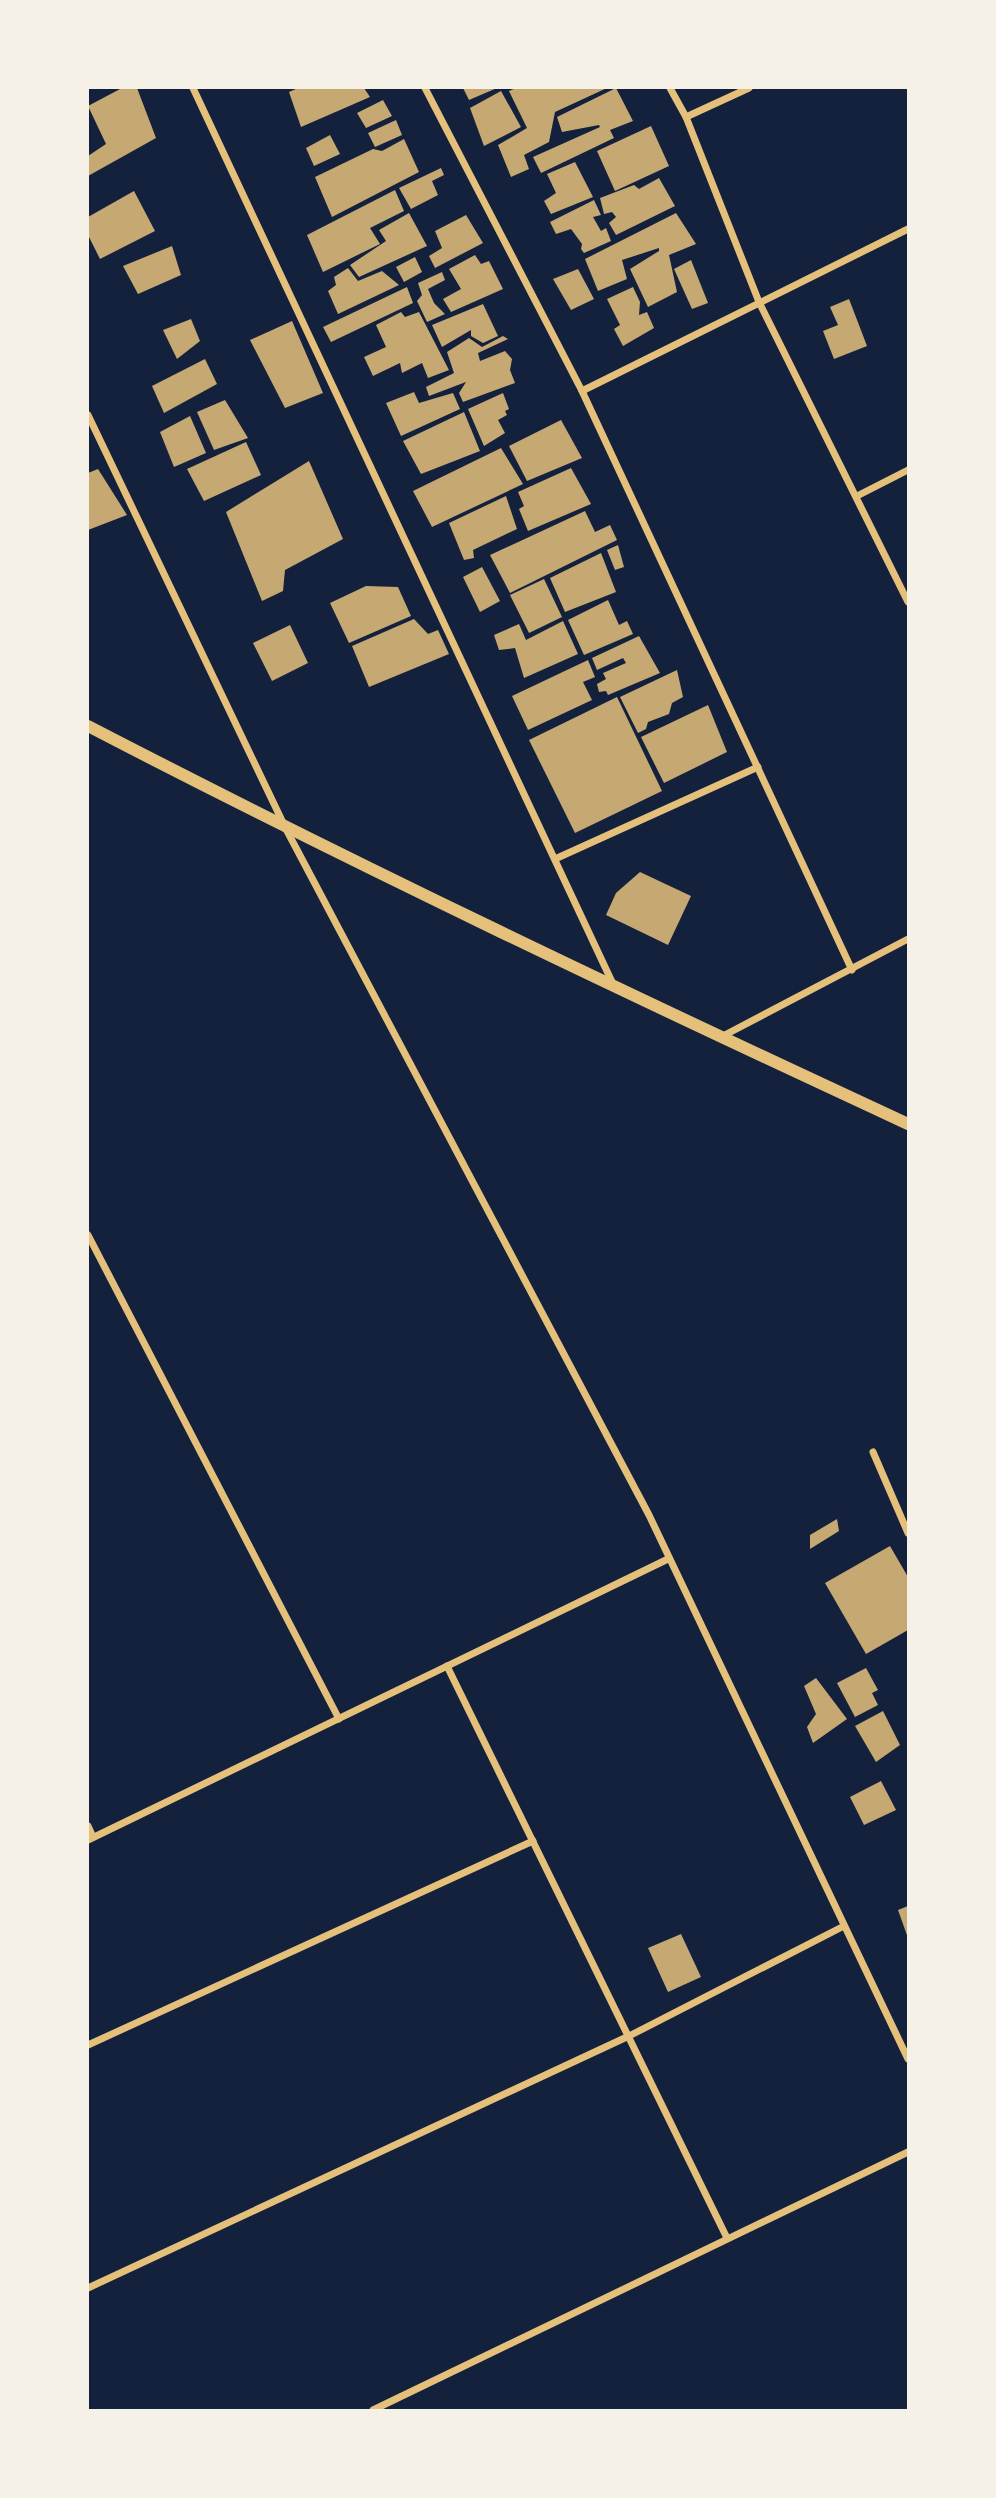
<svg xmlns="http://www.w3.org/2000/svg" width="996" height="2498" viewBox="0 0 996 2498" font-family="'Sofia Sans Condensed',sans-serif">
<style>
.building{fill:#c6a872}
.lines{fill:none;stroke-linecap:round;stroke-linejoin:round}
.minor{stroke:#e5c07b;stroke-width:7}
.tertiary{stroke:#e5c07b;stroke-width:12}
</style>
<rect width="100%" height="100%" fill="#14213d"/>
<g class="building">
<polygon points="122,88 137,88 156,138 88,176 88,156 106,144 88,106"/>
<polygon points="298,88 364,88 370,97 301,127 289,92"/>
<polygon points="463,88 497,88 469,100"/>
<polygon points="516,88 607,88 555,112 549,142 524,155 529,169 511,177 498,145 527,128 509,91"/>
<polygon points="616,88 633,121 610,130 614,138 541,173 533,157 600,127 599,125 562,132 557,117"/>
<polygon points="501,91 521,127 484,146 470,108"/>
<polygon points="383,100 392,116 366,128 357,113"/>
<polygon points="396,120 402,135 375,147 368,133"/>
<polygon points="651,126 669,166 615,191 597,151"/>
<polygon points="330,135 340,154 314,166 306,148"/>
<polygon points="404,139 419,172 332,217 315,177 373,149 382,151"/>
<polygon points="575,162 593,197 551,214 544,201 556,193 547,174"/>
<polygon points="441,168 444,175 432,181 438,195 411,209 399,188"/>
<polygon points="659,178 675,206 616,235 609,223 616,217 612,212 604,214 600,198 634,185 639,189"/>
<polygon points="395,190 404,211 370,228 380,244 323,272 307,235"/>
<polygon points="134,191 155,231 100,259 88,235 88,217"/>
<polygon points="594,200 601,215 593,217 601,231 606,228 611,241 584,253 581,249 582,244 571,229 556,234 550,222"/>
<polygon points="409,213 427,246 359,277 350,265 386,241 379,230"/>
<polygon points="676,213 696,244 669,255 677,292 648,307 630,269 659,251 659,248 622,260 627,279 598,291 585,259"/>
<polygon points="466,215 483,243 435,268 429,256 442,248 435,231"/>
<polygon points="172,246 181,275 138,294 123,266"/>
<polygon points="475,255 481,264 489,261 503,289 451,312 443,299 461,289 449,269"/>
<polygon points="415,257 422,272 404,282 396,267"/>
<polygon points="691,260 708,303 692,309 674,269"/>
<polygon points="348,268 358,281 382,271 399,285 338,314 328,291 336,285 334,277"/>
<polygon points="578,269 594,299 571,310 553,279"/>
<polygon points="442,272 445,280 428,289 434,303 445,314 427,322 417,301 422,295 418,283"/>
<polygon points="407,287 413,303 331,342 323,327"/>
<polygon points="633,287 640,302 639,315 647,312 654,328 623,346 614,329 620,325 607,299"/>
<polygon points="849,299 867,346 834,359 823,331 838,325 830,307"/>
<polygon points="483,304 498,336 483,343 471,336 471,330 442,347 432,325"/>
<polygon points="401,312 405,317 419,312 449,370 428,378 422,363 402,373 400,363 373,376 364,357 386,347 376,325"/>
<polygon points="191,319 200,341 177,359 163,330"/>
<polygon points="292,321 323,393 285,408 250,340"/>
<polygon points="503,336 508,339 478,353 480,361 505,351 512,359 510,370 515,383 463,402 459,393 466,382 429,396 426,387 454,373 447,352 469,338 482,347"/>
<polygon points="205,359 217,384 164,413 152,386"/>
<polygon points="414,392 419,403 453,393 460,409 401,436 386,403"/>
<polygon points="503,393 509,409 505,411 507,415 498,420 505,433 484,446 468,409"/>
<polygon points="225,400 248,438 214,450 197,412"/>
<polygon points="464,412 480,451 421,474 403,441"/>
<polygon points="190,416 206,453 174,467 160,432"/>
<polygon points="561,420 582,458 527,481 509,446"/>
<polygon points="246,442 261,475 204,501 187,469"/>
<polygon points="501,448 523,484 432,527 413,491"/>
<polygon points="309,461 343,539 285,570 283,591 262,601 226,512"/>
<polygon points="571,468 591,504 528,531 519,509 524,506 518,492"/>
<polygon points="98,469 127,515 88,530 88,473"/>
<polygon points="506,496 517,529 473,550 474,558 464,560 449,523"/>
<polygon points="585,511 595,532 610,525 617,540 510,593 490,555"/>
<polygon points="618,545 624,567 615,570 607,550"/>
<polygon points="601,553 616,592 565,612 550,578"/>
<polygon points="482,567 500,601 480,612 463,577"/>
<polygon points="544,579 562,617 529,633 510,595"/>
<polygon points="366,586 398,587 411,616 349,643 330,603"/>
<polygon points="608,600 619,625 627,621 633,634 584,655 568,620"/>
<polygon points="414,619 428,634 438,630 449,654 369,687 352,646"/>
<polygon points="563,621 578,654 524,678 515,648 499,650 494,635 519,624 526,640"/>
<polygon points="290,625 308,663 272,681 253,643"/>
<polygon points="639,636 660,673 608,695 606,691 599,692 597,684 606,679 603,673 626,663 623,658 597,670 592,658"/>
<polygon points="588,660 595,677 583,682 592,700 528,730 512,696"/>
<polygon points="677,670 683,697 672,703 669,714 648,722 646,729 638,733 620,697"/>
<polygon points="617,697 662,791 575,833 529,740"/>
<polygon points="708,705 727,752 664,783 641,737"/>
<polygon points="640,872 691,896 668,945 606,915 616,893"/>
<polygon points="837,1519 839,1531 810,1549 810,1535"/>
<polygon points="890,1546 908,1577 908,1630 866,1654 825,1583"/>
<polygon points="866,1668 878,1690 872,1693 878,1705 855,1717 837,1683"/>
<polygon points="816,1678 847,1719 813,1743 807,1727 816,1714 804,1686"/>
<polygon points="883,1711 900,1745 876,1762 855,1726"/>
<polygon points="881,1781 896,1810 864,1825 850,1797"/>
<polygon points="908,1906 908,1938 898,1910"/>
<polygon points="681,1934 701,1977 668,1992 648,1948"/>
</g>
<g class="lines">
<g class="minor">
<polyline points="193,88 613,984"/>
<polyline points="425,88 582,391 852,970"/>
<polyline points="670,88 686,117 759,302 908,602"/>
<polyline points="686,117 749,88"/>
<polyline points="582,391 908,229"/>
<polyline points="88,415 286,829 649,1515 908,2059"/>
<polyline points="857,496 908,470"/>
<polyline points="555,859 758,767"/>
<polyline points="721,1037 908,939"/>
<polyline points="88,1235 339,1719"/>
<polyline points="873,1452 908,1533"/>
<polyline points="447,1666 727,2238"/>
<polyline points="88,1826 93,1837"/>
<polyline points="88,1840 668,1559"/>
<polyline points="88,2045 533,1841"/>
<polyline points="88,2288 629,2036 844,1926"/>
<polyline points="373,2410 908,2152"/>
</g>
<path class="tertiary" d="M88,726c270,140 544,270 820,398"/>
</g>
<rect width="996" height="2498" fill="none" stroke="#f6f1e7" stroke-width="178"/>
</svg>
